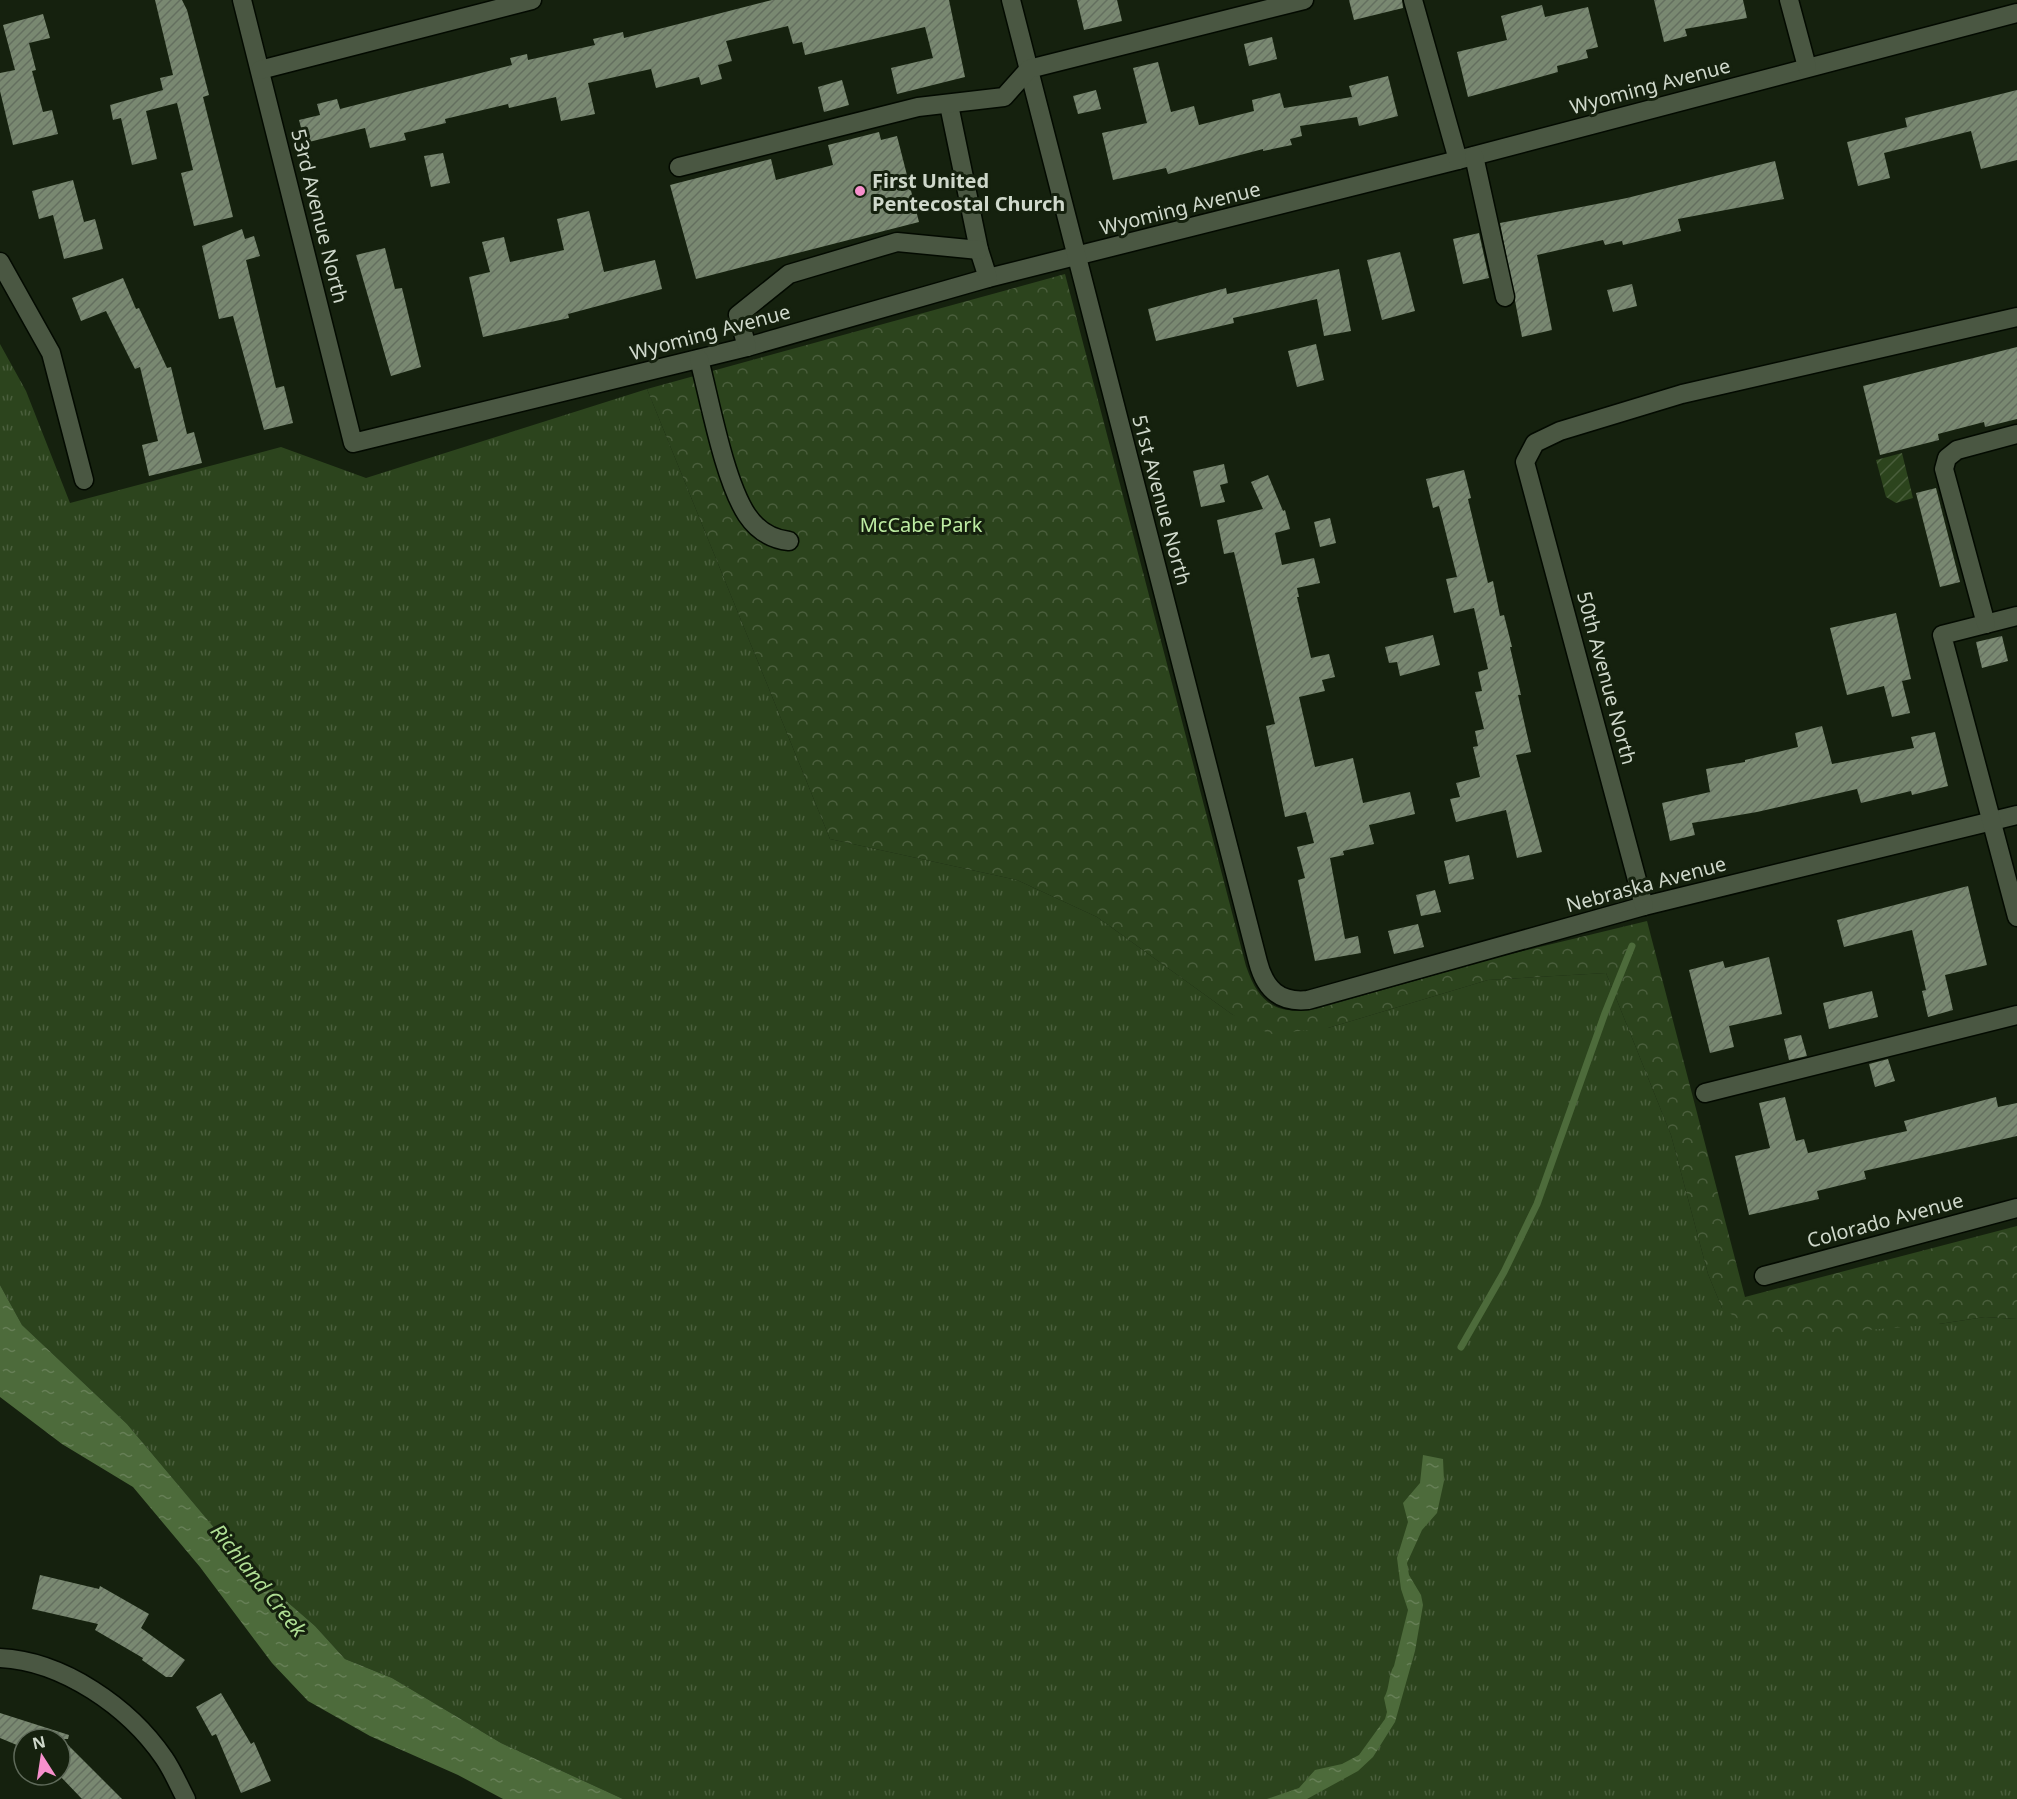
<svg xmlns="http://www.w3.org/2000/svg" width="2017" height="1799" viewBox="0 0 2017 1799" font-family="'Noto Sans',sans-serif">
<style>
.grass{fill:url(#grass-tufts)}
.park{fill:url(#park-crowns)}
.garden{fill:url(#garden-furrows)}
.water{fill:url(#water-ripples)}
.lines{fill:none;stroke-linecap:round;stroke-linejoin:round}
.stream{stroke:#4d6b3b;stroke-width:7}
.building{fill:url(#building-hatch)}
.minor-casing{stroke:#030a00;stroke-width:21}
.minor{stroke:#4a5742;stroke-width:18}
.poi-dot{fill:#f790cd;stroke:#15210e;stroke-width:2}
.labels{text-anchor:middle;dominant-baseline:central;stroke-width:6;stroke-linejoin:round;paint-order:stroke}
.street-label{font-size:20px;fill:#cfd8cb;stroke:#15210e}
.poi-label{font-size:20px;font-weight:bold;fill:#cfd8cb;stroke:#15210e;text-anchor:start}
.park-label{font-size:20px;fill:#beeda3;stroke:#15210e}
.water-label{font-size:21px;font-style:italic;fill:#afde94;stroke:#15210e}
</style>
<defs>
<pattern id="grass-tufts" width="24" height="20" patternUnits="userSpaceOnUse" patternTransform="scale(1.5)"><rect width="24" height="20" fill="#2c441d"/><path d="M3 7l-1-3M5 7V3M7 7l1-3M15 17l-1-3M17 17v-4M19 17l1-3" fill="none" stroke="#4a5e3c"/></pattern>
<pattern id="park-crowns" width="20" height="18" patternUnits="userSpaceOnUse" patternTransform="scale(1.5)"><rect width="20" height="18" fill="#2c441d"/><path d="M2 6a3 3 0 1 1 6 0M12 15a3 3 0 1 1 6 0" fill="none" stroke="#4a5e3c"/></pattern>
<pattern id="garden-furrows" width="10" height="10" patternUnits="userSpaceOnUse" patternTransform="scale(1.5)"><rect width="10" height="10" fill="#2c441d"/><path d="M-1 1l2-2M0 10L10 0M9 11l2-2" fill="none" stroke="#4a5e3c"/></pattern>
<pattern id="water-ripples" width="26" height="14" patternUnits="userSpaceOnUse" patternTransform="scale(1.5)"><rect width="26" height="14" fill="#4d6b3b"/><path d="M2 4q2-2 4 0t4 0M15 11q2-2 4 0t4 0" fill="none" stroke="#667f56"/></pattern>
<pattern id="building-hatch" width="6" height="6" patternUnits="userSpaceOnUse" patternTransform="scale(1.5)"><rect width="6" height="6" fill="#798871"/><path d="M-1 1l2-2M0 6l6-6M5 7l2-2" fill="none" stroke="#646f5f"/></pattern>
</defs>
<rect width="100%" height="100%" fill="#15210e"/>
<polygon class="grass" points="0,344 26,391 70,503 281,447 366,478 647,389 830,839 1017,880 1097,917 1233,1015 1328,1028 1488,980 1606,973 1671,1135 1708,1274 1722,1308 1939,1324 1985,1317 2017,1319 2017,1799 623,1799 501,1743 392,1678 345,1659 315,1626 262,1580 222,1537 127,1424 22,1325 0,1285"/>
<path class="park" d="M1065,274l181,692c13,38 30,49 70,43l186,-53 145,-35 98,376 272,-71v93l-32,-2 -46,7 -83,7 -94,4 -40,-27 -14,-34 -37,-139 -65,-162 -118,7 -160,48 -58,6 -37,-19 -136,-98 -80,-37 -187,-41 -183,-450z"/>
<polygon class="garden" points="1902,453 1913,498 1896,503 1886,497 1876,460"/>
<g class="water">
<polygon points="0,1285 22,1325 127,1424 222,1537 262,1580 315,1626 345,1659 392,1678 501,1743 623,1799 503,1799 458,1775 370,1736 308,1701 272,1663 200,1567 133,1487 62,1444 0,1397"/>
<path d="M1423,1455l20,4 1,22 -7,32 -15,17 -15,33 2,12 12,20 2,10 -8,46 -20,71 -22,35 -15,14 -51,28h-40l32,-11 16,-18 27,-6 17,-9 26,-36 2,-7 -3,-14c6,-10 4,-23 10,-32l14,-56 -7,-21 -4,-31 11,-36 -5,-19 17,-20z"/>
</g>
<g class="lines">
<polyline class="stream" points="1461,1347 1504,1272 1537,1204 1605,1013 1632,946"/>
</g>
<g class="building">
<polygon points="155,0 182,0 187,10 209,95 203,97 233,217 194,226 181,173 193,170 177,103 146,111 157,159 132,165 121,118 113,120 110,105 163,90 160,78 173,75"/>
<polygon points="772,0 949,0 965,77 897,94 891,68 933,58 925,27 805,55 802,42 793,44 788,26 726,41 732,61 718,65 722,79 701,85 699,77 656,88 651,69 588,83 595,114 561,121 556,97 509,108 508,104 445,119 446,123 404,133 406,140 370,148 365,128 305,143 299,120 320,115 317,104 337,99 340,109 512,65 510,58 527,54 528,60 595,45 593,39 623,32 624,38"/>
<polygon points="1077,0 1117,0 1122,21 1084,30"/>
<polygon points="1349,0 1402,0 1403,8 1354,20"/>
<polygon points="1654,0 1743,0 1747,18 1685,29 1687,36 1664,42"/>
<polygon points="1542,5 1545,17 1588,7 1598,47 1586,50 1588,58 1557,66 1558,72 1468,97 1457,52 1507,40 1501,16"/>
<polygon points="43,14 50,38 29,43 36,70 32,71 43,112 52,110 58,134 13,145 0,91 0,73 15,70 3,25"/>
<polygon points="1272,37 1277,59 1249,66 1244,44"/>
<polygon points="1158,62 1171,112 1194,106 1199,125 1254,111 1252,100 1280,93 1284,108 1352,97 1349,86 1388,76 1398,116 1359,126 1357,117 1300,126 1302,136 1290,139 1292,145 1263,151 1263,149 1168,174 1166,168 1113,180 1102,133 1147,123 1133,68"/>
<polygon points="842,80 849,105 824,112 818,87"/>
<polygon points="1096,90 1101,109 1078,114 1073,96"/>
<polygon points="2017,90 2017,160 1981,169 1971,131 1884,153 1890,178 1858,186 1847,142 1907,127 1905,118"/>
<polygon points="879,132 881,140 897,136 919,222 696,279 670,185 771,159 776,180 833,165 828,145"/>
<polygon points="443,153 450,183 431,187 424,156"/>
<polygon points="1775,161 1784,199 1678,219 1681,231 1623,245 1622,241 1605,245 1603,240 1537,255 1552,330 1522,337 1500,223 1627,198"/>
<polygon points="73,180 84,222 95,219 103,249 64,259 53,215 39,219 32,191"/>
<polygon points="589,211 604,272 655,260 662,289 568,314 569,318 483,337 469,277 490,272 482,242 504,237 510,262 564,250 557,219"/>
<polygon points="242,229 245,239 254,236 260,256 246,260 276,388 284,386 293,423 264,430 233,316 219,319 202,246"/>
<polygon points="1479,233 1489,278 1463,284 1453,239"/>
<polygon points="385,248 395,289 402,288 421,367 391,376 356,255"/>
<polygon points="1400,252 1415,311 1382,320 1367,260"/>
<polygon points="1339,269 1351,331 1324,336 1317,299 1233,318 1234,323 1156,341 1148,309 1226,288 1227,294"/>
<polygon points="123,278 136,309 139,308 167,368 171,367 187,434 194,432 202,463 149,476 142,445 158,441 140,367 135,369 106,311 81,321 72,298"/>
<polygon points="1632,284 1637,306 1613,312 1607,290"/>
<polygon points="1316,344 1324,380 1297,387 1288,351"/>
<polygon points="2017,347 2017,419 1985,427 1984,422 1938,434 1939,440 1880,455 1863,386"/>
<polygon points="1224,464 1228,483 1220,485 1225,502 1201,507 1193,471"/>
<polygon points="1464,470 1471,498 1468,499 1488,583 1493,581 1500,616 1504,615 1512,647 1510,647 1521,695 1518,695 1531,752 1516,755 1542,852 1517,858 1506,810 1456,822 1450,799 1460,797 1456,783 1480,777 1473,747 1478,746 1475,731 1484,729 1475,692 1482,691 1478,672 1488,669 1474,608 1454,613 1446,579 1457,577 1439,506 1433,508 1426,479"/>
<polygon points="1268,475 1283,511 1285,510 1290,529 1275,533 1282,565 1314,558 1320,583 1297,588 1299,597 1297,597 1311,658 1329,654 1335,677 1322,680 1325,691 1299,697 1315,767 1353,758 1363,803 1410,792 1415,814 1369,825 1374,844 1343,851 1344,855 1330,858 1345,939 1358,936 1361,953 1315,961 1298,880 1305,878 1297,847 1314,843 1306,812 1285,817 1266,726 1275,724 1234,552 1224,554 1217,520 1263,509 1251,482"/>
<polygon points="1936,488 1960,582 1940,587 1916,493"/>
<polygon points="1330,518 1336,543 1320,547 1314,522"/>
<polygon points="1896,613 1911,679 1902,681 1910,713 1892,717 1884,686 1847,695 1830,628"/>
<polygon points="1433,635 1440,665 1400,676 1397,662 1389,663 1385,647"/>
<polygon points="2002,636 2008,661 1982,668 1976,642"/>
<polygon points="1822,726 1832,764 1914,748 1911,737 1935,732 1948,786 1912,795 1911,791 1861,803 1857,789 1757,812 1692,823 1695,835 1670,841 1662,803 1710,792 1706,769 1745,762 1745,760 1798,747 1795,733"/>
<polygon points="1469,855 1474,879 1449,884 1444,861"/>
<polygon points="1968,886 1987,965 1945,975 1953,1010 1928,1017 1922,991 1926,990 1912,930 1844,947 1837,920"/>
<polygon points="1435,890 1441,912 1421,916 1416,895"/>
<polygon points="1418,924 1424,947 1394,954 1388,931"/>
<polygon points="1769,957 1782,1014 1729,1026 1734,1047 1710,1053 1689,970 1723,961 1725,968"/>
<polygon points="1872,991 1878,1017 1829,1029 1823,1003"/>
<polygon points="1801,1035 1807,1056 1789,1060 1784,1039"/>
<polygon points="1888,1059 1895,1081 1875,1087 1869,1064"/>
<polygon points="1785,1097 1796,1141 1804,1139 1808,1153 1907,1131 1904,1121 1996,1097 1998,1107 2017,1103 2017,1136 1864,1171 1866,1179 1817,1191 1819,1199 1749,1215 1735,1156 1770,1148 1759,1103"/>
<polygon points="40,1575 99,1589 100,1586 149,1614 141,1628 185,1660 172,1677 166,1677 142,1660 143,1658 95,1630 98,1624 32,1609"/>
<polygon points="221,1693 251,1744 254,1742 271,1781 241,1793 216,1734 212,1736 196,1707"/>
<polygon points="0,1713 69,1735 68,1739 62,1739 122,1799 82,1799 60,1776 60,1739 24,1739 24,1748 0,1738"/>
</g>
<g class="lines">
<defs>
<g id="minor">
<polyline points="242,0 353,443 747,347 988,278 1458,160 2017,13"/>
<path d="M1011,0l247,962c7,27 21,41 50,38l336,-94 373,-91"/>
<polyline points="1413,0 1458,160"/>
<polyline points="1789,0 1807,67"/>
<polyline points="260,70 532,0"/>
<polyline points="949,105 979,250 988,278"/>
<polyline points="1474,156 1505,297"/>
<polyline points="679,167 918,107 1004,97 1029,69 1304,0"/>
<polyline points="0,262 51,353 84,480"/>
<polyline points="747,347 738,315 789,274 897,242 979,250"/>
<path d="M699,359c11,42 25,121 48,156 10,15 24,24 42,26"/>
<polyline points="2017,616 1942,635 2017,917"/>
<polyline points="1986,624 1944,469 1947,458 1957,450 2017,434"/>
<polyline points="1644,906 1525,462 1535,443 1560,431 1682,394 2017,317"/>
<polyline points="1705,1093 2017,1015"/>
<polyline points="1764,1276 2017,1208"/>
<path d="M0,1658c63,3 129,49 164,100 9,13 15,28 22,41"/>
</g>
</defs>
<use href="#minor" class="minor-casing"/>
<use href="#minor" class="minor"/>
</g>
<circle class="poi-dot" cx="860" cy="191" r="6"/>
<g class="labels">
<g class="street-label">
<text transform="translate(1650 86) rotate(-15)">Wyoming Avenue</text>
<text transform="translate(1180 208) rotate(-14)">Wyoming Avenue</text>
<text transform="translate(320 216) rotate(76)">53rd Avenue North</text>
<text transform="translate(710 332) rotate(-15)">Wyoming Avenue</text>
<text transform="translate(1162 500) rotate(75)">51st Avenue North</text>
<text transform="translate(1607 678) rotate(75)">50th Avenue North</text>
<text transform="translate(1646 884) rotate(-15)">Nebraska Avenue</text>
<text transform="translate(1885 1220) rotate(-15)">Colorado Avenue</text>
</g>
<g class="poi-label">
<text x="872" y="180">First United<tspan x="872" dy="23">Pentecostal Church</tspan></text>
</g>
<g class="park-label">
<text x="921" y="524">McCabe Park</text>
</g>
<g class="water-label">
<text transform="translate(259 1580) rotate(51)">Richland Creek</text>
</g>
</g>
<g transform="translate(42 1757) rotate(348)"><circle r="28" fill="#15210e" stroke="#5f6a5a" stroke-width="1.5"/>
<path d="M0-4.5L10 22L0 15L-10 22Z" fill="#f790cd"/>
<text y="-9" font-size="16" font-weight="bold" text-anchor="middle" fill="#cfd8cb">N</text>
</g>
</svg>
